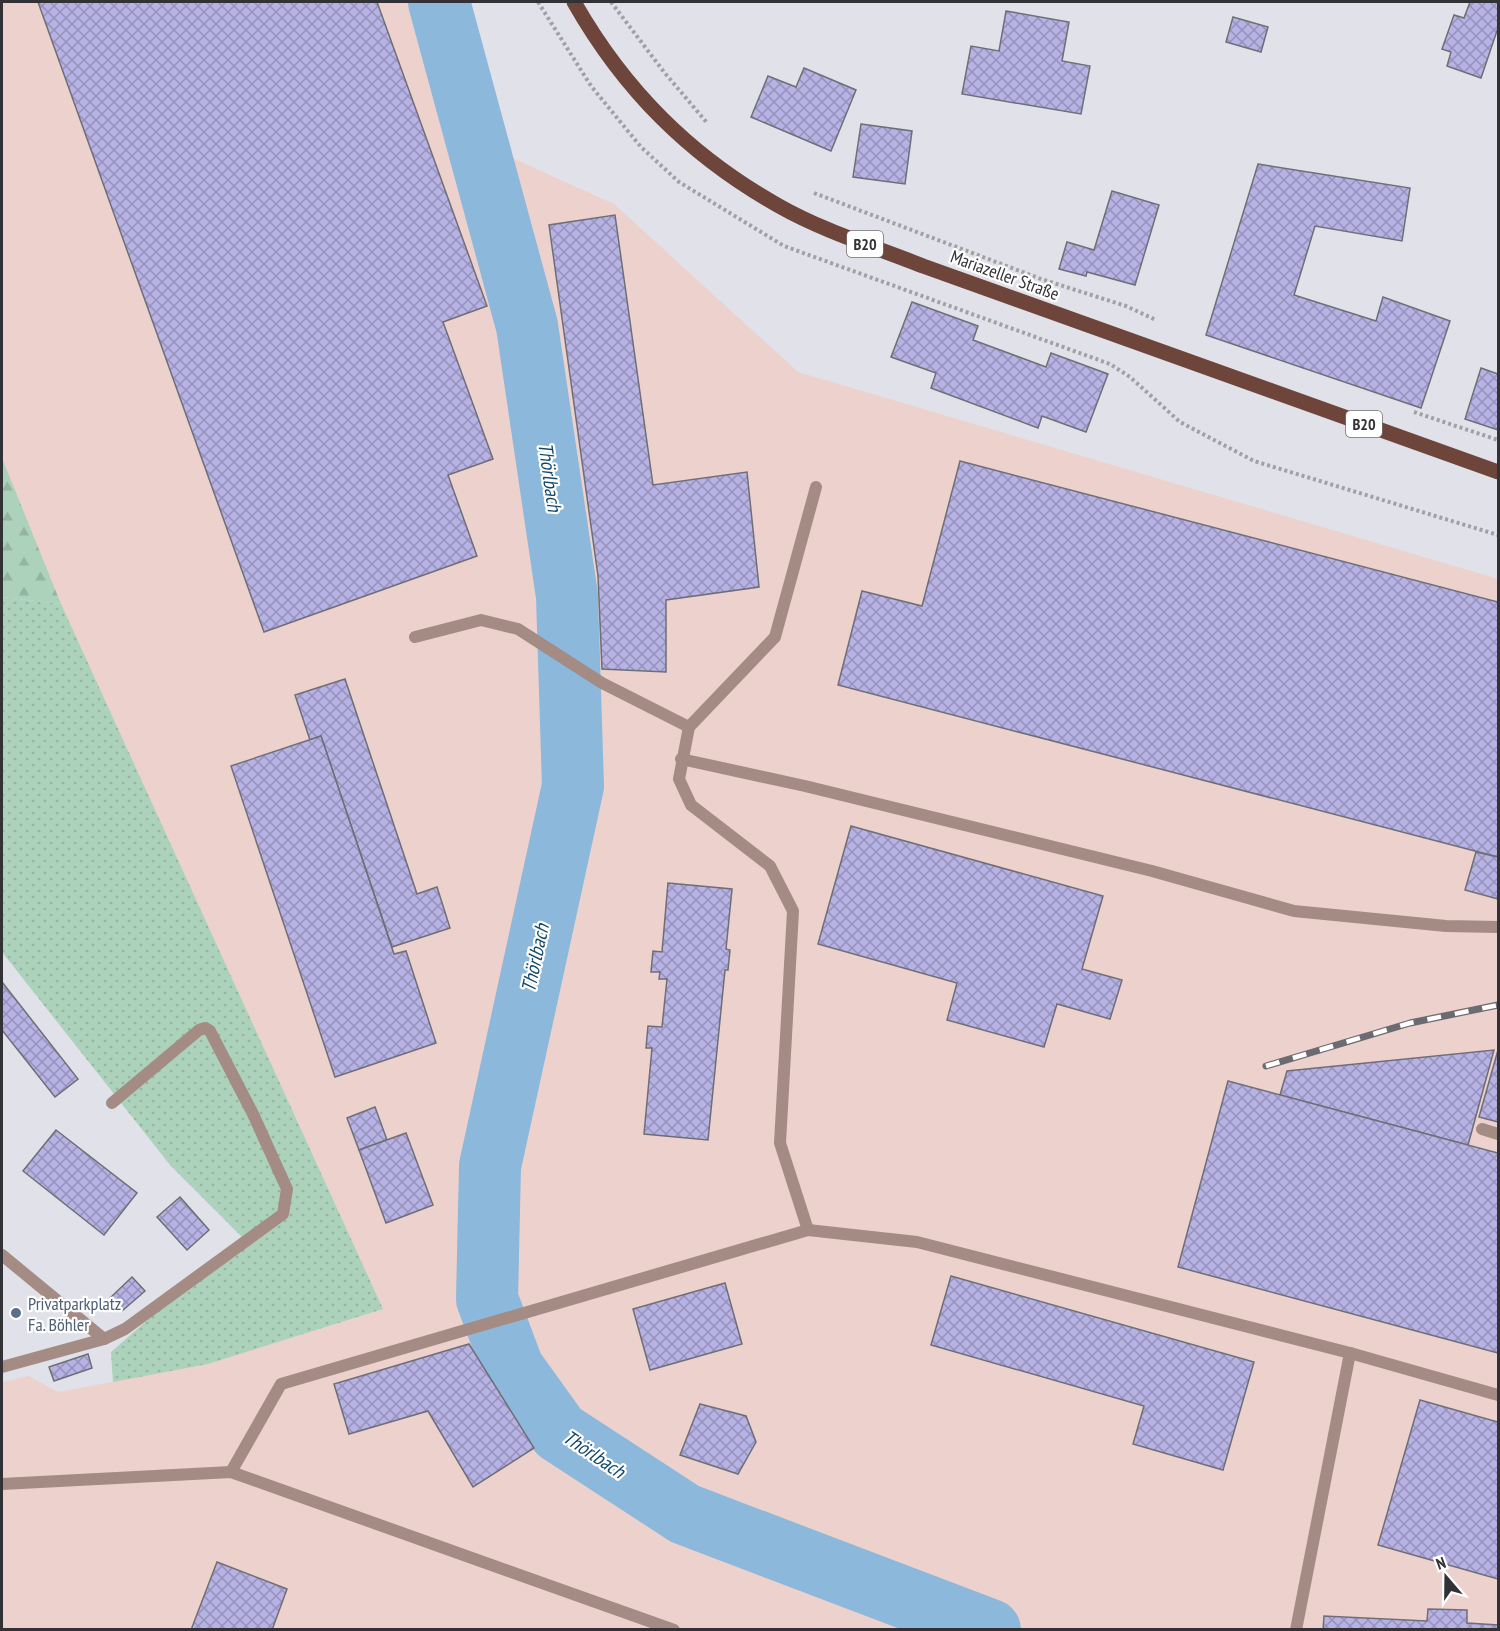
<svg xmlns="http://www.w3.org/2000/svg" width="1500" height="1631" viewBox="0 0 1500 1631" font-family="'PT Sans Narrow',sans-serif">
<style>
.industrial{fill:#ecd1cd}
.grass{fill:url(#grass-dots)}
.forest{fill:url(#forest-firs)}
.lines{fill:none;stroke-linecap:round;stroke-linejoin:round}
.river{stroke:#8bb8db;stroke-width:62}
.building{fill:url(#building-cross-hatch);stroke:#6f6e76;stroke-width:1.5}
.path{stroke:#a0a0a7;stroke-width:4;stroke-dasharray:3 3;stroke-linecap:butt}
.service{stroke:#a48c85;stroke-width:12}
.minor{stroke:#a48c85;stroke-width:12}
.primary{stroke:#6d453a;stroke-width:15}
.rail-casing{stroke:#6b6b71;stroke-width:7}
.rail{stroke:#fff;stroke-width:4.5;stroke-dasharray:14;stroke-linecap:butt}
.service-dot{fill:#5c6f8a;stroke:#fff;stroke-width:2}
.labels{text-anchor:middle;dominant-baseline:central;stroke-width:4.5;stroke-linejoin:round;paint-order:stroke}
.shield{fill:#fff;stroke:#707072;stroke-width:1.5}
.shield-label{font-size:16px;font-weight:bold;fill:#323236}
.street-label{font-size:18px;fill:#323236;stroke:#fff}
.service-label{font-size:18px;fill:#4e5e75;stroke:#fff;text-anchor:start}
.water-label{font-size:20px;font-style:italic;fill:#14486b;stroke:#fff}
</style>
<defs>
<pattern id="grass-dots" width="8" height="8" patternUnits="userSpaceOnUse" patternTransform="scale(1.5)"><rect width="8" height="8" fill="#acd2bb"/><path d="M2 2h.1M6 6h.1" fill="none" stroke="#94b5a1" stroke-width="1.8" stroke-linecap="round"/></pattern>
<pattern id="forest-firs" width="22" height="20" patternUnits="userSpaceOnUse" patternTransform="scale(1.5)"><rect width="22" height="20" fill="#acd2bb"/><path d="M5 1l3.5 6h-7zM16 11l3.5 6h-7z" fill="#94b5a1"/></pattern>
<pattern id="building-cross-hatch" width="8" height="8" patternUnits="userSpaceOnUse" patternTransform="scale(1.5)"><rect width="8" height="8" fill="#b7b2e4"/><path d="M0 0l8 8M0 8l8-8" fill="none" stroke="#9591ba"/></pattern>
</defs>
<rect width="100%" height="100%" fill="#e1e1ea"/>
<polygon class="industrial" points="2,2 419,2 495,150 614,204 798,372 1498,579 1498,1629 2,1629 2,1382 29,1376 58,1392 208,1364 383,1309 48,577 2,458"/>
<polygon class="grass" points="2,597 61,604 383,1309 208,1364 113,1382 111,1352 242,1237 170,1165 2,952"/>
<polygon class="forest" points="2,458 61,604 2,597"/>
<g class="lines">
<polyline class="river" points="439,2 527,326 567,596 573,786 490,1166 487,1299 513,1368 559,1432 685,1514 990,1630"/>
</g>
<g class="building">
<polygon points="38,2 377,2 487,306 443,322 493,459 448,475 477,556 264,632"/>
<polygon points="1470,2 1498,2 1498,28 1481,78 1447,66 1451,52 1442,49 1454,15 1464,18"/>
<polygon points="1006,11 1069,22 1062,61 1090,66 1081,114 962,94 971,46 999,51"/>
<polygon points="1233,17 1268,27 1261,52 1226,42"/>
<polygon points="804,68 856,90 831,151 751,117 768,76 796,87"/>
<polygon points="861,124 912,131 905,184 853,177"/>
<polygon points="1258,164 1410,188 1402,241 1315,226 1294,295 1376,321 1383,297 1450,321 1421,408 1206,335"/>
<polygon points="1112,191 1159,205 1135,285 1087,272 1086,276 1059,269 1067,242 1094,250"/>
<polygon points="615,215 653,485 747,472 759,587 666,600 666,672 602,669 598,576 549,225"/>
<polygon points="912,302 978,326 973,340 1046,367 1051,353 1108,374 1086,432 1042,416 1038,428 931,388 936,373 891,357"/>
<polygon points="1481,368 1498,374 1498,430 1465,419"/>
<polygon points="960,461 1498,602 1498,857 838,685 862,591 922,606"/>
<polygon points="345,679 417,894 437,887 450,928 392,947 321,736 310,740 295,695"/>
<polygon points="321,736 394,954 406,951 436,1043 335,1077 231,766"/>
<polygon points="851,826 1103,896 1082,969 1122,980 1110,1019 1057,1004 1044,1047 947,1020 957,983 818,944"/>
<polygon points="1476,852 1498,857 1498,899 1465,890"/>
<polygon points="668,883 732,889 726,949 730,950 728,970 725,970 708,1140 644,1134 652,1048 646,1048 648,1026 662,1027 667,979 659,979 660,972 651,972 653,951 662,952"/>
<polygon points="2,982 78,1079 55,1097 2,1030"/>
<polygon points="1494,1050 1468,1145 1280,1095 1287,1071"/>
<polygon points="1498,1050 1498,1122 1479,1117"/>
<polygon points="1228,1081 1498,1153 1498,1353 1178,1267"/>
<polygon points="375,1107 387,1140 359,1150 347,1118"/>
<polygon points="56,1130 137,1193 104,1235 23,1171"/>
<polygon points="406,1133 433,1205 386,1223 359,1150"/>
<polygon points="180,1197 209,1230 187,1250 157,1217"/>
<polygon points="951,1276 1254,1362 1223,1470 1133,1444 1144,1406 931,1345"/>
<polygon points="132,1277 145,1291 122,1311 110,1298"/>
<polygon points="725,1283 742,1344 650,1370 633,1309"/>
<polygon points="469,1344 534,1448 473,1487 428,1411 349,1434 334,1384"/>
<polygon points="88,1354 92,1368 54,1381 49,1367"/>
<polygon points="1420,1400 1498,1422 1498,1579 1378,1545"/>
<polygon points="700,1404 746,1416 756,1442 738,1474 680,1455"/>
<polygon points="217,1562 287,1589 272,1630 191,1630"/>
<polygon points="1428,1609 1467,1610 1467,1623 1498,1625 1498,1630 1323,1630 1324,1616 1427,1621"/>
</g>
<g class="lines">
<g class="path">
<polyline points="538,2 591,86 641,147 679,182 784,246 1110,364 1130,377 1180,422 1254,461 1498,535"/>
<polyline points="611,2 664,72 708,124"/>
<polyline points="814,193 1041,279 1126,306 1156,320"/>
<polyline points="1414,412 1498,440"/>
</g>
<g class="service">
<polyline points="415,637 481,620 518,629 602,683 689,727"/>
<polyline points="681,759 805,786 1152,871 1294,911 1446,926 1498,927"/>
<polyline points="1482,1129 1498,1134"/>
<polyline points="808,1230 780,1143 793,911 770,866 691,805 679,779 689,727 775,637 816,487"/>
<polyline points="104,1339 125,1329 283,1214 287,1189 253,1114 210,1031 205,1028 199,1030 112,1103"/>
<polyline points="231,1472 281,1384 808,1230 917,1242 1350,1353 1498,1395"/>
<polyline points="2,1484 231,1472 674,1630"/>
<polyline points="1296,1630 1350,1353"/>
</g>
<polyline class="minor" points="2,1255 104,1339 2,1367"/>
<path class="primary" d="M574,2c50,88 116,154 205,204 44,25 96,41 144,60l575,206"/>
<defs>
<polyline id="rail" points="1266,1066 1410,1023 1498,1005"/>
</defs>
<use href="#rail" class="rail-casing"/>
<use href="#rail" class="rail"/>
</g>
<circle class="service-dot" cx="16" cy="1313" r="6"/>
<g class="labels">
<g class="shield">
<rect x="847" y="231" width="36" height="26" rx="4.5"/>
<rect x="1346" y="411" width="36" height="26" rx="4.5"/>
</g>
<g class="shield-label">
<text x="865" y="244">B20</text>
<text x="1364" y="424">B20</text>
</g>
<g class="street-label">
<text transform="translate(1005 275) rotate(20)">Mariazeller Straße</text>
</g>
<g class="service-label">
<text x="28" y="1303">Privatparkplatz<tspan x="28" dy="21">Fa. Böhler</tspan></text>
</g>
<g class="water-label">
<text transform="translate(550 477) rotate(82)">Thörlbach</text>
<text transform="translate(535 958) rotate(-78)">Thörlbach</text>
<text transform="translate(594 1454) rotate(34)">Thörlbach</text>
</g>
</g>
<rect width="1500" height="1631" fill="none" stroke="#323236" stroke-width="6"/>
<g transform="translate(1446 1577) rotate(340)" stroke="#ffffff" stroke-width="4.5" paint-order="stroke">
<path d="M0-4.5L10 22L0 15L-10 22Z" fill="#323236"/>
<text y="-9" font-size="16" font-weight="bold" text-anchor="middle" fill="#323236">N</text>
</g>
</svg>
